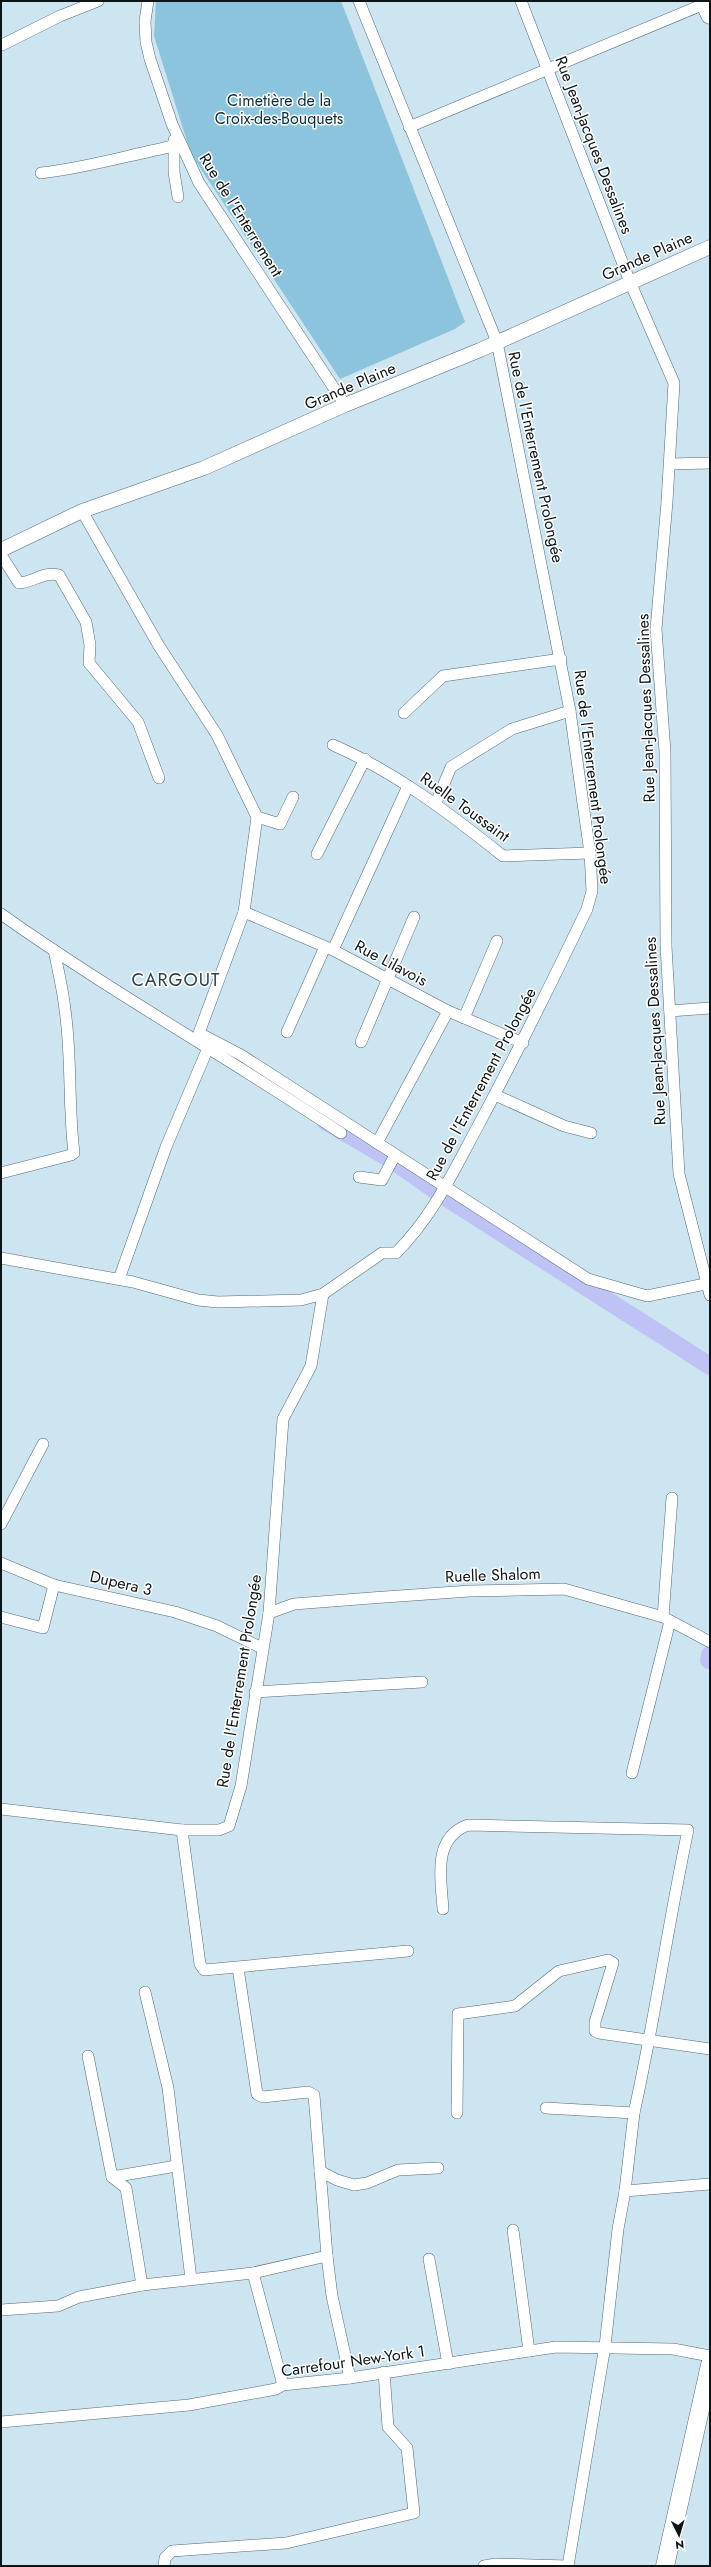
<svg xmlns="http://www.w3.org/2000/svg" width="711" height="2567" viewBox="0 0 711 2567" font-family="Jost,sans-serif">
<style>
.green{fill:#8dc4dd}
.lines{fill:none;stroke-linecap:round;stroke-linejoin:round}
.river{stroke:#bec2f4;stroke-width:18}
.minor-casing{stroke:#546973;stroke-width:12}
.tertiary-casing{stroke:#546973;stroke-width:15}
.primary-casing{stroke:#546973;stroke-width:19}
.minor{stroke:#fff;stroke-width:11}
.tertiary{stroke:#fff;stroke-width:14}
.primary{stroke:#fff;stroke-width:18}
.labels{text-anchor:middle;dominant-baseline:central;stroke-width:3;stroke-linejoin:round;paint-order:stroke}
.park-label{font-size:16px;fill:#092e3c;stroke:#fff}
.street-label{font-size:16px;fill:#0b1417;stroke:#fff}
.quarter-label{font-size:18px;letter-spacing:1px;fill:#2d4049;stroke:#fff}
</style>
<rect width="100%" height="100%" fill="#cde5f0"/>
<polygon class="green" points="156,1 341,1 465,322 455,329 340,379 191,154 154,36"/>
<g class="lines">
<g class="river">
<polyline points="325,1121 392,1160 439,1193 710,1366"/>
<polyline points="709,1660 710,1655"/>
</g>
<defs>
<g id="minor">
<polyline points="148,1 145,21 146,42 150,59 172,124 199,183 345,405"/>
<polyline points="521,1 630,282 674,383 667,502 656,629 665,752 666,946 679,1174 710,1295"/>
<polyline points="2,45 60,16 98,1"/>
<polyline points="409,127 709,2"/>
<polyline points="174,140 174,172 178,197"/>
<path d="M41,173c45,-5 88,-18 133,-27"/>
<polyline points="670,464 710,463"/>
<polyline points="82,511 159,646 217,735 257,817 244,912 199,1033 241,1055 588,1279 647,1296 710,1283"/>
<path d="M1,555l18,28c14,-1 26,-12 40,-8l27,47 4,23 -1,18 49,59 21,56"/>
<polyline points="404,713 443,676 561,659"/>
<path d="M333,745c64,28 116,68 170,111l87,-3"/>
<polyline points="436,803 451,767 512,729 570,711"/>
<polyline points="257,817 280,824 293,797"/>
<polyline points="317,854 365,759"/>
<polyline points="244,912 333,950 448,1011 523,1043"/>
<path d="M1,914c110,78 228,144 340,219"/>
<polyline points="333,950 408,786"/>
<polyline points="670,1011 710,1008"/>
<polyline points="464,1018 497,941"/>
<polyline points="287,1032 325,947"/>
<polyline points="361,1042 414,917"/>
<polyline points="495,1095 564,1126 591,1133"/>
<polyline points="377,1143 448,1011"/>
<path d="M1,1173l70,-18 3,-2c-6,-48 -2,-96 -9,-143 -2,-20 -7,-40 -11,-60"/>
<polyline points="359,1177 382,1180 395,1155"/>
<path d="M1,1258l132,24 65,18 20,2 83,-2 22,-6 59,-41h14c37,-37 57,-81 82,-127 38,-71 74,-144 109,-217l5,-18 -2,-38 -20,-142 -73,-369 -138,-341"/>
<polyline points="119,1279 166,1147 211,1041"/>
<polyline points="1,1524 43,1444"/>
<polyline points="1,1563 54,1585"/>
<polyline points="269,1613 294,1604 371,1598 470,1591 564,1589 663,1617 710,1642"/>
<polyline points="1,1617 43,1628 54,1585 175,1612 217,1626 262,1648"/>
<polyline points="663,1617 672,1498"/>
<polyline points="255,1692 422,1682"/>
<polyline points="632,1773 670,1621"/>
<polyline points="1,1809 182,1830 219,1830 229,1826 241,1786 269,1613 283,1419 311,1366 323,1294"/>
<polyline points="182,1830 200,1964 204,1970 408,1951"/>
<path d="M443,1909c-2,-30 -11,-71 25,-84l220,5c-20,94 -33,189 -54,283"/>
<polyline points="238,1968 257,2094 263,2097 308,2092 314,2095 327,2256 332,2296 350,2378"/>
<polyline points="145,1992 168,2088 191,2279"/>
<polyline points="88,2056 112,2177 176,2166"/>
<polyline points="546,2108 634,2113 625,2191"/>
<polyline points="457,2113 458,2014 515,2006 559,1971 608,1960 613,1963 595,2022 595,2031 599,2033 710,2049"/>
<polyline points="320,2171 337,2180 354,2185 367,2183 398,2170 438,2168"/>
<polyline points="112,2177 126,2188 142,2285"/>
<polyline points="513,2230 529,2351"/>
<polyline points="429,2259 448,2364"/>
<polyline points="253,2273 327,2256"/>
<polyline points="1,2310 58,2306 79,2297 142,2285 253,2273 283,2385"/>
<polyline points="1,2422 189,2405 276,2389 283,2385 350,2378 556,2347 673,2349 710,2356"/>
<polyline points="164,2566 165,2558 172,2551 286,2543 414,2513 407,2448 388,2427 384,2372"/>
<polyline points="484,2566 496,2564 568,2566 605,2346 618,2229 625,2191 710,2184"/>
</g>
<polyline id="tertiary" points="1,550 82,511 204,468 345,405 480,350 710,247"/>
<g id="primary">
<polyline points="704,1 710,15"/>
<polyline points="665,2566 710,2365"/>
</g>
</defs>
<use href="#minor" class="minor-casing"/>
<use href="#tertiary" class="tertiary-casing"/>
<use href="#primary" class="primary-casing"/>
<use href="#minor" class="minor"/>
<use href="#tertiary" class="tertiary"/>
<use href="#primary" class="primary"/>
</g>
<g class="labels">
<g class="park-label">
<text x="279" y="100">Cimetière de la<tspan x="279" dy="18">Croix-des-Bouquets</tspan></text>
</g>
<g class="street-label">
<text transform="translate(594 145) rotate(69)">Rue Jean-Jacques Dessalines</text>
<text transform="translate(241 215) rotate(58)">Rue de l'Enterrement</text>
<text transform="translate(647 256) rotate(-24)">Grande Plaine</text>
<text transform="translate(350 386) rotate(-23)">Grande Plaine</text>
<text transform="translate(536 457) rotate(78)">Rue de l'Enterrement Prolongée</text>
<text transform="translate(646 708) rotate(-92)">Rue Jean-Jacques Dessalines</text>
<text transform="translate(593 777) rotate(83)">Rue de l'Enterrement Prolongée</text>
<text transform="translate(465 807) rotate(36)">Ruelle Toussaint</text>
<text transform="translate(391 963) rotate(28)">Rue Lilavois</text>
<text transform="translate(655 1031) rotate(-93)">Rue Jean-Jacques Dessalines</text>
<text transform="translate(481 1084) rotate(-62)">Rue de l'Enterrement Prolongée</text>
<text transform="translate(493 1575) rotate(-2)">Ruelle Shalom</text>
<text transform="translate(121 1583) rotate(13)">Dupera 3</text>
<text transform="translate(239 1681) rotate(-81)">Rue de l'Enterrement Prolongée</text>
<text transform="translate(353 2361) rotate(-8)">Carrefour New-York 1</text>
</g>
<g class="quarter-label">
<text x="176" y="980">CARGOUT</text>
</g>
</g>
<rect width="711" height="2567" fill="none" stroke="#0b1417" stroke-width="4"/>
<g transform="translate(679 2535) rotate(175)" stroke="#ffffff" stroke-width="3" paint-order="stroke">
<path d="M0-3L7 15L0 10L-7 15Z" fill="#0b1417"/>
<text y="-6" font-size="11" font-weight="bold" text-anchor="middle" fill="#0b1417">N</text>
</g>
</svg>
